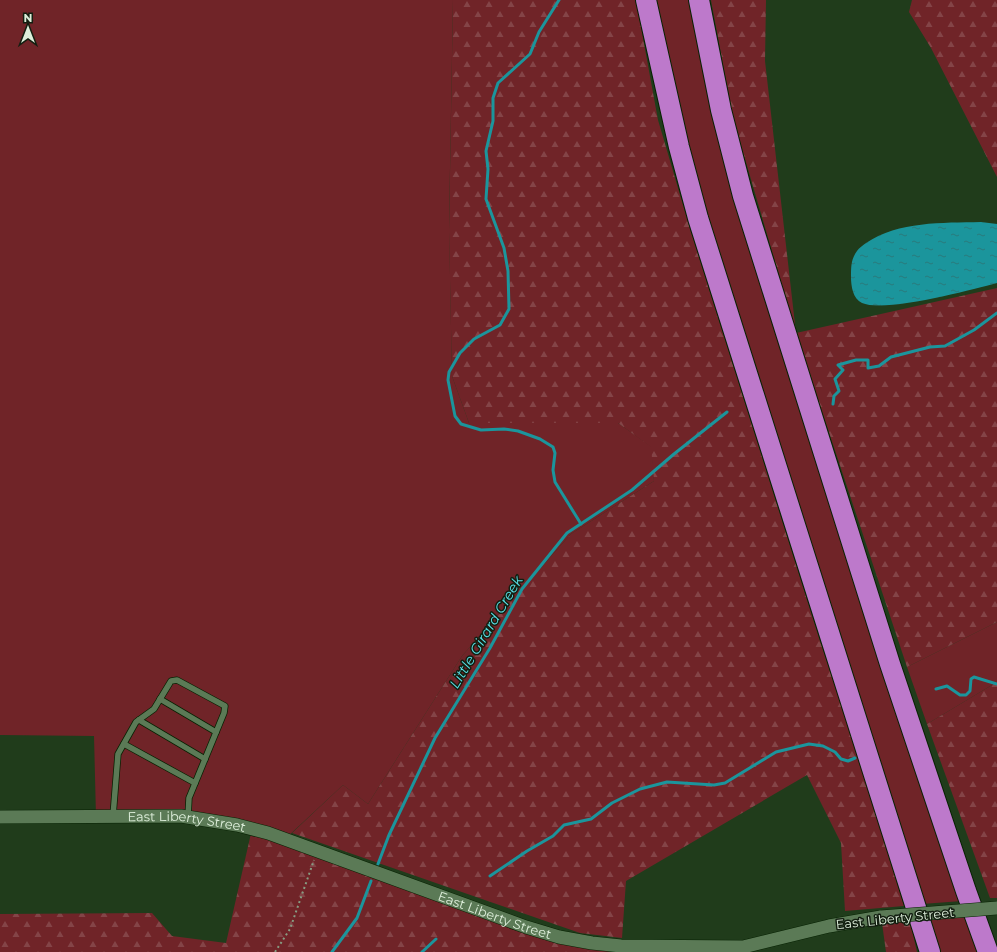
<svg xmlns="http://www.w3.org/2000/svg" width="997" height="952" viewBox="0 0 997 952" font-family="Montserrat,sans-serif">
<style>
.green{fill:#702428}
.forest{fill:url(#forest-firs)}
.water{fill:url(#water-ripples)}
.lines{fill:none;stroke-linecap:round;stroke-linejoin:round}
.stream{stroke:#1b959c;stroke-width:3}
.service-casing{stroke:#072203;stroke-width:7}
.tertiary-casing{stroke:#072203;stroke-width:14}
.motorway-casing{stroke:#072203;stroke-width:22}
.path{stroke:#879d83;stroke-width:2;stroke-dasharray:2 3;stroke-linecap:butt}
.service{stroke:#5b7a56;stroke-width:5.5}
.tertiary{stroke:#5b7a56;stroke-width:13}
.motorway{stroke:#bd79cb;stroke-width:20}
.tertiary-bridge-casing{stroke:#072203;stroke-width:14;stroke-linecap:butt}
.tertiary-bridge{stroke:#5b7a56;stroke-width:13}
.labels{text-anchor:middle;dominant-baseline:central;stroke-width:3;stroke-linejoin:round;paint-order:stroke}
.street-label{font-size:13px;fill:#ddeeda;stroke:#131f11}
.water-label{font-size:14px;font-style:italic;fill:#5ae1e9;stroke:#131f11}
</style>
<defs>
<pattern id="forest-firs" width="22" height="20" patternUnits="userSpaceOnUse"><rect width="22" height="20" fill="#702428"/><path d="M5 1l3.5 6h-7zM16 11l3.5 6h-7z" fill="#844447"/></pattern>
<pattern id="water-ripples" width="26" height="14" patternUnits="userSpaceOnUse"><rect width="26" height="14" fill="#1b959c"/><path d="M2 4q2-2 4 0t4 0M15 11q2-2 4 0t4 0" fill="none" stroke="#297a7c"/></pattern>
</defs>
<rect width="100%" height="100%" fill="#203c1b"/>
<g class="green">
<polygon points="0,0 453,0 449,224 452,376 469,423 618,423 652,447 654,481 571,534 462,656 368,804 343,785 285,839 237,825 96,817 94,736 0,735"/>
<polygon points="655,0 689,0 700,57 962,901 922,904 707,222"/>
<polygon points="997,622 997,682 927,724 907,667"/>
<polygon points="967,917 979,952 937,952 928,920"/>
</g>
<g class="forest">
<polygon points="453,0 636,0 658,120 690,229 819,638 863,771 904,906 845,911 841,843 807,775 626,881 622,938 580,933 292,833 343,785 368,804 462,656 571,534 654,481 651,447 618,423 469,423 452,376 449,231"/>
<polygon points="711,0 766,0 765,61 796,333 997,288 997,622 907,667 796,333 733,118"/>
<polygon points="912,0 997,0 997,177 931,48 909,12"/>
<polygon points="997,682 997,898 990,898 927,724"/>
<polygon points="252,829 526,927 621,946 613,952 0,952 0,914 152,913 172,936 226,943"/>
<polygon points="910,921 917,952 886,952 882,923"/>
</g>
<path class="water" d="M981,222l16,2v59c-27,7 -112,30 -135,20 -9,-4 -11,-17 -11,-26 0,-10 0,-18 6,-26 2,-3 6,-6 9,-8 33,-22 76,-20 115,-21z"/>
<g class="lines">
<g class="stream">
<polyline points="559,0 539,32 530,54 498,83 493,98 493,121 486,151 488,169 486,199 504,248 508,271 509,309 500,325 474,339 460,353 449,372 448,380 455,416 461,424 481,430 504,429 518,431 540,439 553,447 555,453 553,470 555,482 581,524"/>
<polyline points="833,404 834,396 839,391 835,379 843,370 838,365 856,360 868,360 868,368 879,366 891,357 930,347 945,346 974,330 997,313"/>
<polyline points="936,689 947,686 960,695 966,695 970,691 971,679 974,677 997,684"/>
<polyline points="378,864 389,835 435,738 490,648 522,589 567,533 632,490 674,454 727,412"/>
<polyline points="490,876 527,851 553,836 564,825 591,819 612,803 640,789 667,782 714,785 725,783 776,752 809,744 823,746 835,752 841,759 848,761 855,758"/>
<polyline points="332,952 357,918 371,881"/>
<polyline points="422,952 436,939"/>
</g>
<defs>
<g id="service">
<polyline points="160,699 216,732"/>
<polyline points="139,720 205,759"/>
<polyline points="124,744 195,783"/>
<polyline points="113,816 118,754 136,722 154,709 171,681 177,680 225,706 224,713 189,798 188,817"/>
</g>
<g id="tertiary">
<path id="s1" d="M0,817l181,-1 56,9 31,8 258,94 33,10 33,6 29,3 122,1 86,-21 52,-9"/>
</g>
<g id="motorway">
<polyline points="646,0 679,147 698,218 930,952"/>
<polyline points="699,0 721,110 743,196 890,664 966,891 988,952"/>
</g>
</defs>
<use href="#service" class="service-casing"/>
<use href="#tertiary" class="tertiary-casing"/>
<use href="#motorway" class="motorway-casing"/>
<polyline class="path" points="275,952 290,929 314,860"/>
<use href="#service" class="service"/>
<use href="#tertiary" class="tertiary"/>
<use href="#motorway" class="motorway"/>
<defs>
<polyline id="tertiary-bridge" points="881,917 997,908"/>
</defs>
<use href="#tertiary-bridge" class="tertiary-bridge-casing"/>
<use href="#tertiary-bridge" class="tertiary-bridge"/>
</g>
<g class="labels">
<g class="street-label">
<text stroke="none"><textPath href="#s1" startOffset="187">East Liberty Street</textPath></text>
<text stroke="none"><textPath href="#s1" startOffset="511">East Liberty Street</textPath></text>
<text transform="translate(895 918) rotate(-6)">East Liberty Street</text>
</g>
<g class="water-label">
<text transform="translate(486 632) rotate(-59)">Little Girard Creek</text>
</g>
</g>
<g transform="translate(28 28)" stroke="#131f11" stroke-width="3" paint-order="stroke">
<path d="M0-3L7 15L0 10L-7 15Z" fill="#ddeeda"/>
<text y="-6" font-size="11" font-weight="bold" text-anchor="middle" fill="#ddeeda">N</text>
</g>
</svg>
